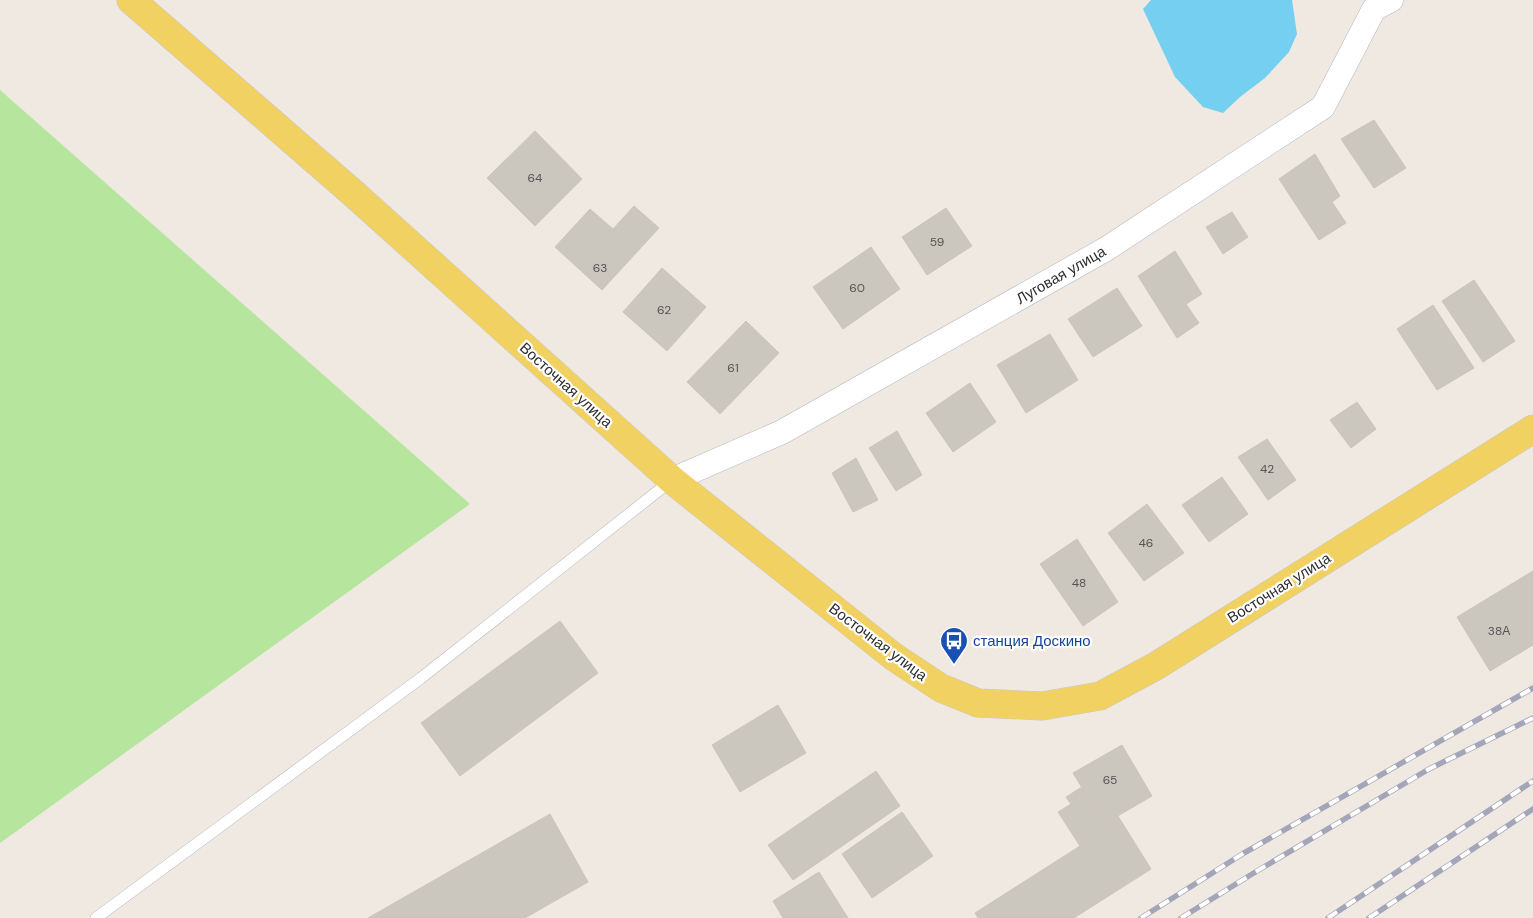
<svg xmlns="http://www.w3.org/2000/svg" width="1533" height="918" viewBox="0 0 1533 918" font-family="'DM Sans',sans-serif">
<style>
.grass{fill:#b6e59e}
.water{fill:#75cff0}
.building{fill:#cbc7bf;stroke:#cbc5ba}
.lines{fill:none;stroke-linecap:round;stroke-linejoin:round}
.service-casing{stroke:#b4b7c1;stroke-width:12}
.minor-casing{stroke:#b4b7c1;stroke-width:25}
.primary-casing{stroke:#c9c9c9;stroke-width:29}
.service{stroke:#fff;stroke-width:11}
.minor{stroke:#fff;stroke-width:24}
.primary{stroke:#f2d163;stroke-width:28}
.rail-casing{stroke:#a3a6b8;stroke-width:5.5}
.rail{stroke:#fff;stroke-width:4;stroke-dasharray:11;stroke-linecap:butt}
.labels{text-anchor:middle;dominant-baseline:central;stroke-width:4.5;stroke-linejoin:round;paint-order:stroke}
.number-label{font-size:12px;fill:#555452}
.street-label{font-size:15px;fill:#2e2e2e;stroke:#fff}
.transit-label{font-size:15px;fill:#164399;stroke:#fff;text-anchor:start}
</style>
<rect width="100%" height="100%" fill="#efe9e1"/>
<polygon class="grass" points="0,90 470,504 0,843"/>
<polygon class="water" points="1151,0 1292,0 1297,34 1289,52 1265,78 1240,97 1223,113 1203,107 1175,77 1143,9"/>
<g class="building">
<polygon points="1374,120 1406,168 1374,188 1341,139"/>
<polygon points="535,131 582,179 535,226 487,178"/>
<polygon points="1315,154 1340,196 1332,202 1346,223 1319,240 1279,179"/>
<polygon points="634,206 659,228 602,290 555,247 590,209 613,229"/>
<polygon points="946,208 972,246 927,275 902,237"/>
<polygon points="1232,212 1248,237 1223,254 1206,227"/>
<polygon points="871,247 900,289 843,329 813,287"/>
<polygon points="1175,251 1202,294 1186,304 1199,323 1177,338 1138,276"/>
<polygon points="662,268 706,307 667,351 623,312"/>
<polygon points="1474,280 1515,341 1483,362 1442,301"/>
<polygon points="1117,288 1142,326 1093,357 1068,319"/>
<polygon points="1433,305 1474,368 1437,390 1397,329"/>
<polygon points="746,321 779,353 720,414 687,382"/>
<polygon points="1050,334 1078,380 1026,413 997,365"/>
<polygon points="970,383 996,422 953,452 926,413"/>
<polygon points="1357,402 1376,429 1351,448 1330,420"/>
<polygon points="897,431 922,475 896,491 869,448"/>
<polygon points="1267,439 1296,480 1268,500 1238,457"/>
<polygon points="856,458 878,500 853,512 832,473"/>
<polygon points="1222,477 1248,514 1209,542 1182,505"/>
<polygon points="1147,504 1184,553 1144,581 1108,533"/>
<polygon points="1077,539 1118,602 1083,626 1040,564"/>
<polygon points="1533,571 1533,645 1490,671 1457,617"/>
<polygon points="560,621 598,673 460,776 421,723"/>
<polygon points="778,705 806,753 740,792 712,745"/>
<polygon points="1122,745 1152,796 1104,824 1073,773"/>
<polygon points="876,771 900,806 793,880 768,845"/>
<polygon points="1082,787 1104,824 1118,816 1151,869 1074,918 978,918 975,913 1080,846 1058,812 1071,804 1066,797"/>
<polygon points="902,812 933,856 872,898 842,854"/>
<polygon points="550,814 588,882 525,918 368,918"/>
<polygon points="819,872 848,918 783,918 773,901"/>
</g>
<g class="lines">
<defs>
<polyline id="service" points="96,918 421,678 672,480"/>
<polyline id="minor" points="672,480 782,432 1106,249 1323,107 1374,9 1391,0"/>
<polyline id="primary" points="131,0 354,194 672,480 894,657 941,688 978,703 1042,706 1100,696 1156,666 1533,429"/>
</defs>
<use href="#service" class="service-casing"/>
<use href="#minor" class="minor-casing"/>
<use href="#primary" class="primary-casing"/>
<use href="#service" class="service"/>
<use href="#minor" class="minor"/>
<use href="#primary" class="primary"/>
<defs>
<g id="rail">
<polyline points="1141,918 1244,853 1533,688"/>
<polyline points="1181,918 1257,871 1429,769 1533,718"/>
<polyline points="1328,918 1533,781"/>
<polyline points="1369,918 1533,809"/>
</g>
</defs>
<use href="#rail" class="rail-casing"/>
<use href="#rail" class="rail"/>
</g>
<defs>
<symbol id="bus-pin" viewBox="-11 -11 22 30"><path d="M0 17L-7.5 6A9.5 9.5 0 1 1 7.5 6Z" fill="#1a4fb4" stroke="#fff"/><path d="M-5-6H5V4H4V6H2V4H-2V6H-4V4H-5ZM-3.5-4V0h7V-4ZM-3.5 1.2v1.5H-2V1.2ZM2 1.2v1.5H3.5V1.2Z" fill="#fff"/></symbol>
</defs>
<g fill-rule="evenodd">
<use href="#bus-pin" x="938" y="625" width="32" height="43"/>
</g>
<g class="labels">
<g class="number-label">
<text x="535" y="178">64</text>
<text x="937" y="242">59</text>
<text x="600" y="268">63</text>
<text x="857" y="288">60</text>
<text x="664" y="310">62</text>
<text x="733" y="368">61</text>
<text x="1267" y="469">42</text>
<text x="1146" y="543">46</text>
<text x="1079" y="583">48</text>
<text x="1499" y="631">38А</text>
<text x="1110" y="780">65</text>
</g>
<g class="street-label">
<text transform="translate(1061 275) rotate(-30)">Луговая улица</text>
<text transform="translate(566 385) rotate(42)">Восточная улица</text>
<text transform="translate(1279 588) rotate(-32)">Восточная улица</text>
<text transform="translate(878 642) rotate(37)">Восточная улица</text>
</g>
<g class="transit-label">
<text x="973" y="641">станция Доскино</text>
</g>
</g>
</svg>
